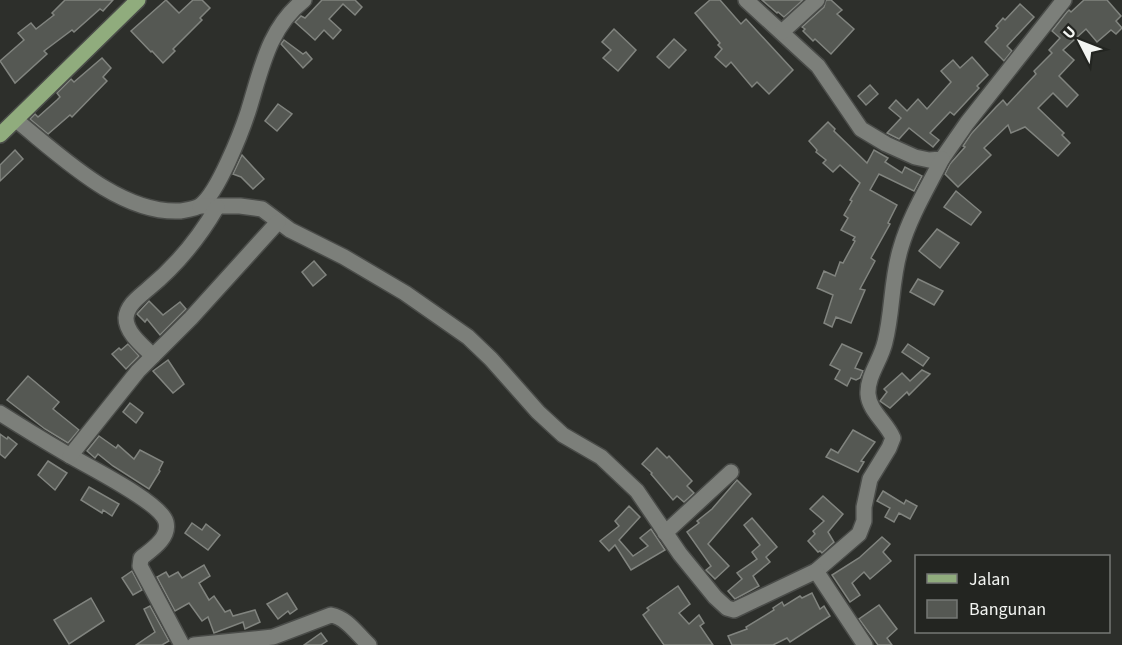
<svg xmlns="http://www.w3.org/2000/svg" width="1122" height="645" viewBox="0 0 1122 645" font-family="'Source Sans 3',sans-serif">
<style>
.building{fill:#555853;stroke:#81847f;stroke-width:1.5}
.lines{fill:none;stroke-linecap:round;stroke-linejoin:round}
.minor-casing{stroke:#4a4c49;stroke-width:18}
.major-casing{stroke:#4a4c49;stroke-width:18}
.minor{stroke:#7c7f7a;stroke-width:15}
.major{stroke:#90ac7d;stroke-width:15}
</style>
<rect width="100%" height="100%" fill="#2d2f2b"/>
<g class="building">
<polygon points="65,0 113,0 103,11 100,9 74,32 72,30 44,51 47,54 15,83 0,61 24,40 18,33 31,23 36,29 54,15 52,13"/>
<polygon points="166,0 179,13 193,0 202,0 210,8 200,18 202,20 173,49 175,51 163,63 152,51 151,52 131,31"/>
<polygon points="322,0 355,0 362,7 355,15 343,4 329,19 341,30 333,39 324,30 315,40 295,22 301,16 305,18"/>
<polygon points="710,0 720,0 741,24 746,19 793,70 769,94 757,82 752,87 731,62 726,67 715,57 722,49 718,45 720,43 695,13"/>
<polygon points="762,0 803,0 784,17 778,12 777,13"/>
<polygon points="826,0 831,0 842,10 837,14 854,29 831,54 815,39 813,41 803,31 805,29 802,27 824,7"/>
<polygon points="1084,0 1107,0 1121,16 1116,21 1122,28 1116,34 1111,30 1097,42 1086,29 1063,50 1074,60 1059,76 1078,95 1067,107 1053,93 1038,108 1064,133 1062,135 1070,143 1058,156 1025,127 1011,133 1008,125 984,148 991,155 958,187 945,174 950,164 965,147 963,146 971,134 996,107 1003,100 1007,105 1036,74 1034,71 1052,53 1049,50 1060,38 1052,31 1067,12 1069,10 1071,12"/>
<polygon points="1020,4 1034,17 1007,46 1012,51 1004,61 985,42 998,28 996,26 1003,18 1005,20"/>
<polygon points="614,29 636,50 618,71 603,58 611,50 602,42"/>
<polygon points="674,39 686,50 669,68 657,57"/>
<polygon points="284,40 303,54 306,52 312,59 303,68 281,44"/>
<polygon points="972,57 988,75 977,86 979,88 954,115 950,112 930,133 939,140 933,147 909,128 899,139 887,133 901,118 889,108 896,100 907,111 918,99 927,109 951,82 941,71 953,60 960,68"/>
<polygon points="102,58 111,68 103,77 107,81 72,117 70,115 48,134 30,119 35,114 38,117 57,100 60,97 57,93 71,79 74,82"/>
<polygon points="870,85 878,94 866,105 858,96"/>
<polygon points="278,104 292,114 277,131 265,121"/>
<polygon points="828,122 835,129 834,131 867,163 874,150 888,158 885,162 902,173 905,167 922,176 914,191 879,174 870,190 897,205 888,223 890,224 871,258 875,261 860,289 865,290 851,323 836,317 832,327 824,323 833,295 817,288 824,271 835,276 840,262 843,263 855,241 853,240 855,237 841,230 848,218 844,215 852,201 850,200 860,183 840,165 833,172 823,163 826,160 816,152 817,150 809,141"/>
<polygon points="15,150 23,159 0,181 0,165"/>
<polygon points="242,155 264,179 253,189 241,177 233,174"/>
<polygon points="956,191 981,212 971,225 944,207"/>
<polygon points="937,229 959,243 940,268 919,251"/>
<polygon points="314,261 326,275 313,286 302,272"/>
<polygon points="918,279 943,291 934,305 910,292"/>
<polygon points="149,301 163,315 180,302 186,309 160,335 147,319 145,322 137,314"/>
<polygon points="128,344 139,356 126,369 112,354 119,348 121,350"/>
<polygon points="842,344 862,353 855,368 863,371 860,378 856,380 851,378 847,386 835,379 840,370 830,365"/>
<polygon points="908,344 929,358 923,366 902,352"/>
<polygon points="168,360 184,384 173,393 153,371"/>
<polygon points="922,370 930,374 909,395 907,392 890,408 880,401 887,392 884,389 902,373 910,381"/>
<polygon points="28,376 59,402 53,409 79,430 68,443 45,429 7,400"/>
<polygon points="130,403 143,413 136,423 123,412"/>
<polygon points="853,430 875,442 861,461 864,462 858,472 826,457 831,449 838,453"/>
<polygon points="0,434 7,439 8,437 17,444 5,458 0,454"/>
<polygon points="99,436 116,448 118,445 134,459 140,450 163,462 159,470 160,471 149,489 113,466 98,454 95,458 87,451"/>
<polygon points="657,448 667,458 669,456 692,481 687,486 694,493 684,502 677,496 673,500 651,474 652,473 642,464"/>
<polygon points="48,461 67,473 55,490 38,475"/>
<polygon points="737,480 751,494 708,544 729,566 715,579 706,570 711,566 687,532 699,523 697,521 712,509"/>
<polygon points="89,487 119,504 112,516 103,510 102,513 81,500"/>
<polygon points="883,491 904,504 906,500 917,506 910,519 899,513 894,522 885,517 890,508 877,501"/>
<polygon points="823,496 843,514 828,532 834,542 822,553 820,551 818,552 808,541 815,534 813,531 824,521 810,509"/>
<polygon points="629,506 640,517 619,540 633,556 648,546 640,538 651,529 665,550 631,570 615,545 609,551 600,541 619,526 615,521"/>
<polygon points="752,518 777,547 766,557 770,562 753,576 759,586 735,599 728,591 742,579 737,573 757,559 752,552 760,545 744,525"/>
<polygon points="192,523 202,530 206,524 220,535 208,550 185,533"/>
<polygon points="882,537 890,544 883,552 891,561 870,579 864,572 852,583 860,595 850,602 832,575 859,558"/>
<polygon points="204,565 210,576 199,583 209,600 214,596 225,612 230,610 233,616 255,610 260,622 245,629 243,622 214,633 208,617 202,621 189,603 175,611 157,577 166,572 169,577 178,572 182,578"/>
<polygon points="132,571 142,590 133,595 122,578"/>
<polygon points="678,586 690,604 679,613 689,624 699,615 704,623 700,626 713,645 664,645 643,615 649,610 647,608"/>
<polygon points="287,593 297,609 290,614 288,611 278,619 267,604"/>
<polygon points="812,593 820,609 824,606 830,616 790,642 787,638 773,645 732,645 728,636 747,629 746,627 774,610 773,608 782,602 784,606 800,596 802,598"/>
<polygon points="91,598 104,621 69,644 54,620"/>
<polygon points="879,605 897,629 887,638 892,645 878,645 859,619"/>
<polygon points="150,606 169,641 162,645 136,645 155,632 144,609"/>
<polygon points="321,633 327,641 321,645 304,645"/>
</g>
<g class="lines">
<defs>
<g id="minor">
<polyline points="746,0 818,66 861,129 886,144 915,157 929,160 942,159 967,123 1064,0"/>
<polyline points="782,32 817,0"/>
<path d="M16,120c44,35 103,94 164,91 6,-1 16,-2 21,-6 17,-13 40,-72 47,-93 13,-41 20,-84 56,-112"/>
<path d="M200,206h40l22,3 28,21 54,27 61,36 63,44 23,22 47,53 25,23 38,22 36,34 43,63 35,43 12,11 7,2 82,-39 43,-37 5,-13v-14l6,-28 19,-31 4,-10c-6,-15 -24,-27 -25,-44 -1,-18 13,-34 17,-52 8,-31 6,-64 16,-95 9,-31 27,-60 41,-88"/>
<path d="M153,356c-10,-10 -27,-23 -27,-38 1,-13 13,-21 22,-29 28,-23 51,-51 69,-82"/>
<path d="M0,413c22,14 45,28 67,41 20,12 94,48 99,68 4,16 -15,28 -25,36l-1,8 42,79"/>
<polyline points="70,456 138,371 191,318 278,222"/>
<polyline points="665,533 731,472"/>
<polyline points="816,571 865,645"/>
<path d="M194,645l79,-8 58,-22c16,3 26,19 38,30"/>
</g>
<polyline id="major" points="0,135 138,0"/>
</defs>
<use href="#minor" class="minor-casing"/>
<use href="#major" class="major-casing"/>
<use href="#minor" class="minor"/>
<use href="#major" class="major"/>
</g>
<rect x="915" y="555" width="195" height="78" fill="#232521" stroke="#767875" stroke-width="1.5"/>
<rect x="927" y="574" width="30" height="9" fill="#90ac7d" stroke="#767875" stroke-width="1.5"/>
<text x="969" y="585" font-size="18" fill="#f3f5f2">Jalan</text>
<rect x="927" y="600" width="30" height="18" fill="#555853" stroke="#767875" stroke-width="1.5"/>
<text x="969" y="615" font-size="18" fill="#f3f5f2">Bangunan</text>
<g transform="translate(1080 42) rotate(312)" stroke="#232521" stroke-width="4.5" paint-order="stroke">
<path d="M0-4.5L10 22L0 15L-10 22Z" fill="#f3f5f2"/>
<text y="-9" font-size="16" font-weight="bold" text-anchor="middle" fill="#f3f5f2">U</text>
</g>
</svg>
